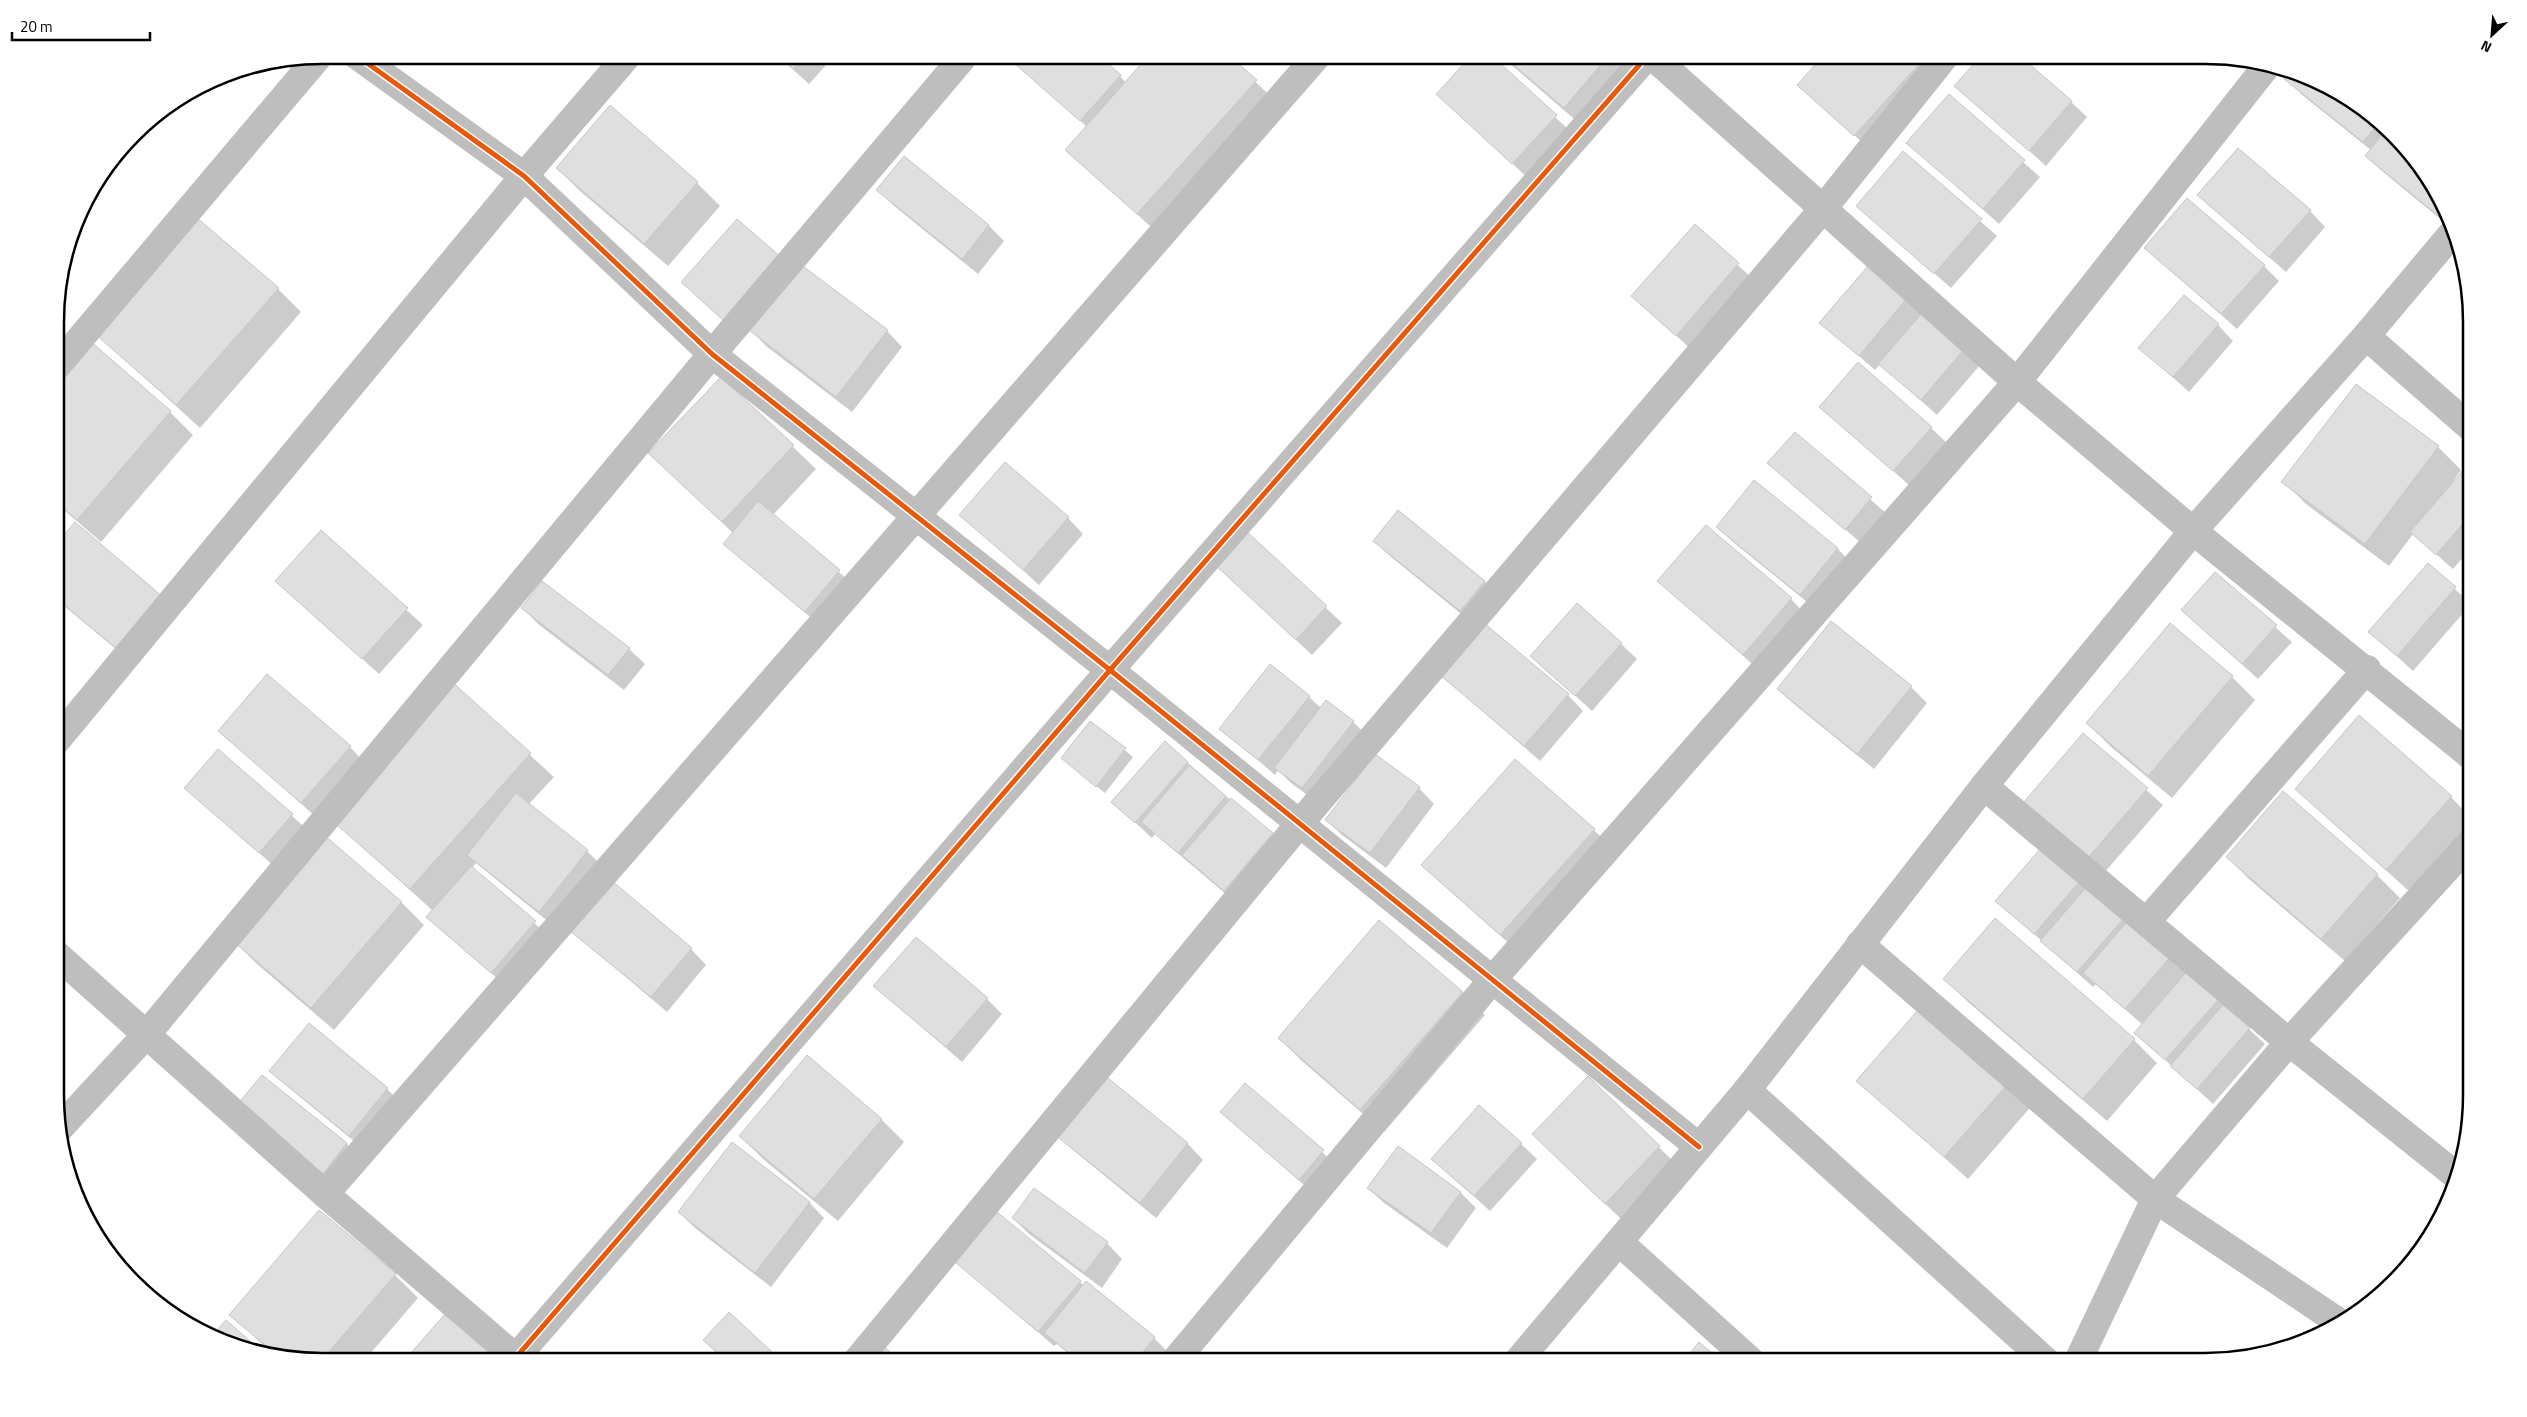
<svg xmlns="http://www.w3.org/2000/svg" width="2527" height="1417" viewBox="0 0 2527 1417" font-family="'Titillium Web',sans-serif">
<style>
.shadow{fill:#0003}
.building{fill:#dfdfdf;stroke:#c7c7c7}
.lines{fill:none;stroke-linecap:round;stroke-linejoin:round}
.minor{stroke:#bebebe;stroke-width:28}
.cycleway-casing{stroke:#fff;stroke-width:8}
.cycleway{stroke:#e8590c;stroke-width:5}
.rim{fill:none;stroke:#000;stroke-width:2.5}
</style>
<rect width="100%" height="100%" fill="#fff"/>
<g class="shadow">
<polygon points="777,55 835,55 809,84"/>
<polygon points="1130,55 1227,55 1279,104 1161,236 1066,150 1087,127 1008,56 1120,76 1126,83 1142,65"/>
<polygon points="1489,55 1571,132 1528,178 1453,109"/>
<polygon points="1500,55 1627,55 1640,68 1587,130"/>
<polygon points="1803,55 1909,55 1934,79 1871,150 1814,100 1816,66"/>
<polygon points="2292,71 2338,91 2394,133 2427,174 2455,231 2382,171 2366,156 2371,150 2301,94 2286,78"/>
<polygon points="1956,86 2071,102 2087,117 2046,166"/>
<polygon points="1949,96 2040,177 1999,224 1908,143"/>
<polygon points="1903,153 1997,236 1951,288 1857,205"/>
<polygon points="557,168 697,183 720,206 668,266 580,191"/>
<polygon points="878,189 989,226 1004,241 978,274 893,205"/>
<polygon points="2198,195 2310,211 2325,227 2286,272"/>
<polygon points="1695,226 1754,280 1692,350 1632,296"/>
<polygon points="2146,248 2264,266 2279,281 2237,329"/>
<polygon points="780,258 887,331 902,347 852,412 766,346 751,330 741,335 682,282"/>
<polygon points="1875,260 1980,365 1937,415 1880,364 1875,370 1821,323"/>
<polygon points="278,289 301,312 200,428 96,333"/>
<polygon points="2218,325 2233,341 2189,392 2140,348"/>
<polygon points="90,343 170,412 193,435 101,542 57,504 57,381"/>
<polygon points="721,378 816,469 773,515 855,586 822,627 724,544 733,533 673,476"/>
<polygon points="1821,407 1931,428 1947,443 1910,486"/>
<polygon points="1795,433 1887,514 1862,544 1769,463"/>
<polygon points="2438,447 2461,470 2453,481 2455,482 2471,463 2471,548 2453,569 2413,534 2389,566 2306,504 2283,481"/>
<polygon points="1754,482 1838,549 1853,565 1817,610 1733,542 1718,527"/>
<polygon points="1398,512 1485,581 1500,597 1476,626 1390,556 1374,541"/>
<polygon points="961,514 1068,518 1083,534 1039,585"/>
<polygon points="1243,530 1342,623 1312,655 1228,577"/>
<polygon points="321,532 423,625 379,674 276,581"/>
<polygon points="57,545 134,664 57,600"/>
<polygon points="2428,564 2471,604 2413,671 2370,632"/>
<polygon points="2216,574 2292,642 2258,679 2182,610"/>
<polygon points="1659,581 1791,599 1806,615 1759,670"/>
<polygon points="523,608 629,649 645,664 624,690 538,624"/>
<polygon points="1832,623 1911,687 1927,703 1874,769 1794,704 1778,689"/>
<polygon points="1621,644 1637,659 1592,711 1532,656"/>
<polygon points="1441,675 1568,695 1583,711 1540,761"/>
<polygon points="2232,677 2255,700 2172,798 2110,746 2087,723"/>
<polygon points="451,683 554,777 528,805 587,851 603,867 555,927 476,863 472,868 551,938 508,988 444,932 428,917 433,911 331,818"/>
<polygon points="1309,697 1321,708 1353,722 1369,737 1318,803 1291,783 1278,770 1275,775 1221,728"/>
<polygon points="1091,722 1133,757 1105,793 1062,758"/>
<polygon points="220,731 350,747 365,763 317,818"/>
<polygon points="2084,735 2163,805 2104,873 2041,819"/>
<polygon points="1165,743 1288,850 1240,906 1155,834 1152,838 1113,802"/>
<polygon points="218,751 308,830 275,867 186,788"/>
<polygon points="1419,788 1434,804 1386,868 1342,835 1327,820"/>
<polygon points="2296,789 2451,797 2471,818 2471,822 2410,892"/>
<polygon points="1594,830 1617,853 1524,957 1422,865"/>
<polygon points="2042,849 2236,1013 2234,1015 2265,1044 2213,1104 2136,1033 2143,1025 2096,984 2093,987 1997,901"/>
<polygon points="2227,857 2377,875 2400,898 2345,961 2250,880"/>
<polygon points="401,902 424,925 334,1030 257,964 234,941"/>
<polygon points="1995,920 2134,1040 2157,1063 2107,1121 1968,1002 1945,979"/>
<polygon points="572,931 691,949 706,965 667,1012"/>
<polygon points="875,986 987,999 1002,1014 962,1062"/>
<polygon points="1462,992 1485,1015 1384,1132 1302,1061 1279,1038"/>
<polygon points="1925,1003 2035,1102 1968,1179 1858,1080"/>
<polygon points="309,1025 387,1089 403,1105 366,1151 287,1086 271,1071"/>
<polygon points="1103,1075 1188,1144 1203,1160 1156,1218 1072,1149 1056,1133"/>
<polygon points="262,1076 347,1144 362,1160 339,1188 255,1120"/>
<polygon points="1588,1078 1675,1163 1621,1219 1549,1150"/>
<polygon points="1245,1085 1339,1167 1315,1195 1222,1112"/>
<polygon points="881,1119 904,1142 838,1221 763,1159 740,1136"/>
<polygon points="1521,1144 1537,1159 1490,1211 1449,1174"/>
<polygon points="1368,1188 1460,1192 1476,1208 1447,1248 1384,1203"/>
<polygon points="809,1202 824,1218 771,1287 695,1228 679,1212"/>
<polygon points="1013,1218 1107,1243 1122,1259 1102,1288 1029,1234"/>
<polygon points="957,1262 1080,1282 1084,1286 1086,1283 1154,1338 1170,1354 1164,1362 1078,1362 1057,1344 1054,1346"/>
<polygon points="395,1275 418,1298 363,1362 321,1362 275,1356 231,1315"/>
<polygon points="487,1352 497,1362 405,1362"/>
</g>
<g class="building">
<polygon points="777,55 805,55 793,69"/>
<polygon points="1008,55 1098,55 1121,75 1080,121 1006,56"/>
<polygon points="1149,55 1229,55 1257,80 1137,214 1065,150"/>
<polygon points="1472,55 1491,55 1557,115 1512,164 1436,94"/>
<polygon points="1502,55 1609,55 1564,108"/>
<polygon points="1824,55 1911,55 1920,63 1854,136 1797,85"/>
<polygon points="1982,55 2019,55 2072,101 2029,151 1954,86"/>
<polygon points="2290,71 2338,91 2380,122 2363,142 2284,79"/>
<polygon points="1949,94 2025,160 1983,209 1906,143"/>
<polygon points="610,105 698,182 644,244 556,168"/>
<polygon points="2387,128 2427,174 2445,211 2440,217 2365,156"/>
<polygon points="2238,148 2311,210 2269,257 2197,195"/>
<polygon points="1903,151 1982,219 1934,274 1856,206"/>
<polygon points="904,156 989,225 962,259 876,190"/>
<polygon points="2187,198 2265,265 2221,314 2144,248"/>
<polygon points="196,217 279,288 176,405 94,333"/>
<polygon points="737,219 781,257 724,321 681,282"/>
<polygon points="1695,224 1739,263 1676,336 1631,296"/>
<polygon points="1874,259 1913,291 1859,356 1819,323"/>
<polygon points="800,264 888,330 836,397 749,330"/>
<polygon points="2184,295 2219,324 2173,377 2138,348"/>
<polygon points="1923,312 1965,348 1921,400 1878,364"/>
<polygon points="90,341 171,411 77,520 57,503 57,379"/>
<polygon points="1858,362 1932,427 1893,471 1819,407"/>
<polygon points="721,377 794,445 722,522 648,453"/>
<polygon points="2356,384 2439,446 2365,544 2281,482"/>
<polygon points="1795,432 1872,497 1845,530 1767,463"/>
<polygon points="2471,461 2471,514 2436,555 2410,532"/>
<polygon points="1005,462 1069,517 1023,570 959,515"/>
<polygon points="1754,480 1838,548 1800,595 1716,527"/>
<polygon points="758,501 840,570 805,612 723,544"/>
<polygon points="1398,510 1485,581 1460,611 1373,541"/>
<polygon points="75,522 163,597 118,650 57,599 57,543"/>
<polygon points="1706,525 1792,598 1743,655 1657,581"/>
<polygon points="1243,528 1327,606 1296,640 1211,561"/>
<polygon points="321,530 408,608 362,659 275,581"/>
<polygon points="2428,563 2456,587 2397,656 2368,632"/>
<polygon points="2215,572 2277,625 2242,664 2181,610"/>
<polygon points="542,581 630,648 608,675 521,608"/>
<polygon points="1577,603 1622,643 1575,696 1530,656"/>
<polygon points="1831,621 1912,686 1857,754 1777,689"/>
<polygon points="1484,623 1569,694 1524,746 1440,675"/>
<polygon points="2170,623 2233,676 2148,776 2086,723"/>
<polygon points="1270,664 1310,696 1258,760 1219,729"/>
<polygon points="267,674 351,746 301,803 218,731"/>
<polygon points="451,681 531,753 410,889 329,818"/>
<polygon points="1326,700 1354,721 1302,788 1274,768"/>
<polygon points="2359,715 2452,796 2386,870 2295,789"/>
<polygon points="1090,721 1126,748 1096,787 1061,758"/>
<polygon points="2083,733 2148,788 2088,858 2023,803"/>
<polygon points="1165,741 1188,762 1135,823 1111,802"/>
<polygon points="218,749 293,814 259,853 184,788"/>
<polygon points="1375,754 1420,787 1370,853 1325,820"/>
<polygon points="1515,759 1595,829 1500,935 1421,865"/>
<polygon points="1189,765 1226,796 1178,853 1141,822"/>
<polygon points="2283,791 2378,874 2321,939 2226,857"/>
<polygon points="516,793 588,850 539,912 467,855"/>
<polygon points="1231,798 1273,833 1224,891 1182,855"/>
<polygon points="324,835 402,902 311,1008 233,941"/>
<polygon points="2042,847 2081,880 2034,934 1995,901"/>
<polygon points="471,866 536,921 491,973 426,917"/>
<polygon points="612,881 692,948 651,997 570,931"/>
<polygon points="2088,885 2125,917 2077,972 2040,941"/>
<polygon points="2131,917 2173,954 2125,1009 2083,973"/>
<polygon points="1995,918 2135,1039 2083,1099 1943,979"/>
<polygon points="1379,920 1463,992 1360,1110 1278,1038"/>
<polygon points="916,937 988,998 946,1047 873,986"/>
<polygon points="2189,969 2221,997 2165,1060 2134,1033"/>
<polygon points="1925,1002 2013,1078 1944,1157 1856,1081"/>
<polygon points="2223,1005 2250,1028 2197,1089 2170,1066"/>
<polygon points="309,1023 388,1088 349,1136 269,1071"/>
<polygon points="807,1055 882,1119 814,1199 739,1136"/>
<polygon points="1103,1074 1188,1143 1140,1203 1054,1134"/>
<polygon points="262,1075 347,1143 323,1174 237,1105"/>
<polygon points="1588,1076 1660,1146 1605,1204 1532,1134"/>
<polygon points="1245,1083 1324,1150 1299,1180 1220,1112"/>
<polygon points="1479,1105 1522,1143 1474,1196 1431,1159"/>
<polygon points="732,1142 810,1202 755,1273 678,1212"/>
<polygon points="1398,1146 1461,1192 1431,1233 1367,1188"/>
<polygon points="1034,1188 1108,1242 1085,1273 1012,1218"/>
<polygon points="319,1210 396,1274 320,1362 278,1356 229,1315"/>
<polygon points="997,1212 1081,1281 1038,1332 955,1262"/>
<polygon points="2440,1220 2436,1228 2428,1239 2426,1237"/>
<polygon points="1086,1281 1155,1337 1135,1362 1080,1362 1044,1333"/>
<polygon points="729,1312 783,1362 727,1362 703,1340"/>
<polygon points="445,1314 488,1351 478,1362 403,1362"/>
<polygon points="226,1320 266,1355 252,1353 212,1336"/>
<polygon points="1699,1342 1723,1362 1683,1362"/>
<polygon points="881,1344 901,1362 866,1362"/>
</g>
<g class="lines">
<g class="minor">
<polyline points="356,55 524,176 712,354 1110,670 1699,1147"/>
<polyline points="1651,55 2017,382 2193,531 2471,756"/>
<polyline points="2366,336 2471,428"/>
<polyline points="57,366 319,56"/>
<polyline points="57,740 524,176 628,55"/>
<polyline points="1984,786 2289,1042 2458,1177"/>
<polyline points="2147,921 2367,669"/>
<polyline points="1860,944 2155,1199 2339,1322"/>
<polyline points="57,955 325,1194 521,1362"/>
<polyline points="1747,1090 2046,1361"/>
<polyline points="57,1131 146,1035 712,354 965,55"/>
<polyline points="325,1194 1318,55"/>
<polyline points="1619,1242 1752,1362"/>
<polyline points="2078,1361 2155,1199 2289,1042 2471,842"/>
<polyline points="512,1362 1110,670 1648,55"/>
<polyline points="856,1362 1300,823 1822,210 1946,55"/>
<polyline points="1174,1362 1493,979 2017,382 2269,63"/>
<polyline points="1517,1362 1747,1090 1984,786 2193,531 2366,336 2455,230"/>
</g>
<defs>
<g id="cycleway">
<polyline points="356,55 524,176 712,354 1110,670 1699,1147"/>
<polyline points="512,1362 1110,670 1648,55"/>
</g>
</defs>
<use href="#cycleway" class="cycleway-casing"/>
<use href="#cycleway" class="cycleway"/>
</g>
<path d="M0 0H2527V1417H0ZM322 64H2205A258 258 0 0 1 2463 322V1095A258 258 0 0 1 2205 1353H322A258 258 0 0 1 64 1095V322A258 258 0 0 1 322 64Z" fill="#fff" fill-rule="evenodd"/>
<path class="rim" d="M322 64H2205A258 258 0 0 1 2463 322V1095A258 258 0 0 1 2205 1353H322A258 258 0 0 1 64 1095V322A258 258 0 0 1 322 64Z"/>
<g transform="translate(2492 35) rotate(206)" stroke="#ffffff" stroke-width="4" paint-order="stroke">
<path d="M0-4L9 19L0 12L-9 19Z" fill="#000000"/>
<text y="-8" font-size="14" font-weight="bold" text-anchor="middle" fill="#000000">N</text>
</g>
<path d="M12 32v8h138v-8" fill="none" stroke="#000000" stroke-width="2.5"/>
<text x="20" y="32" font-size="15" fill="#000000" stroke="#ffffff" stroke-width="4" paint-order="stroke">20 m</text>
</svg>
